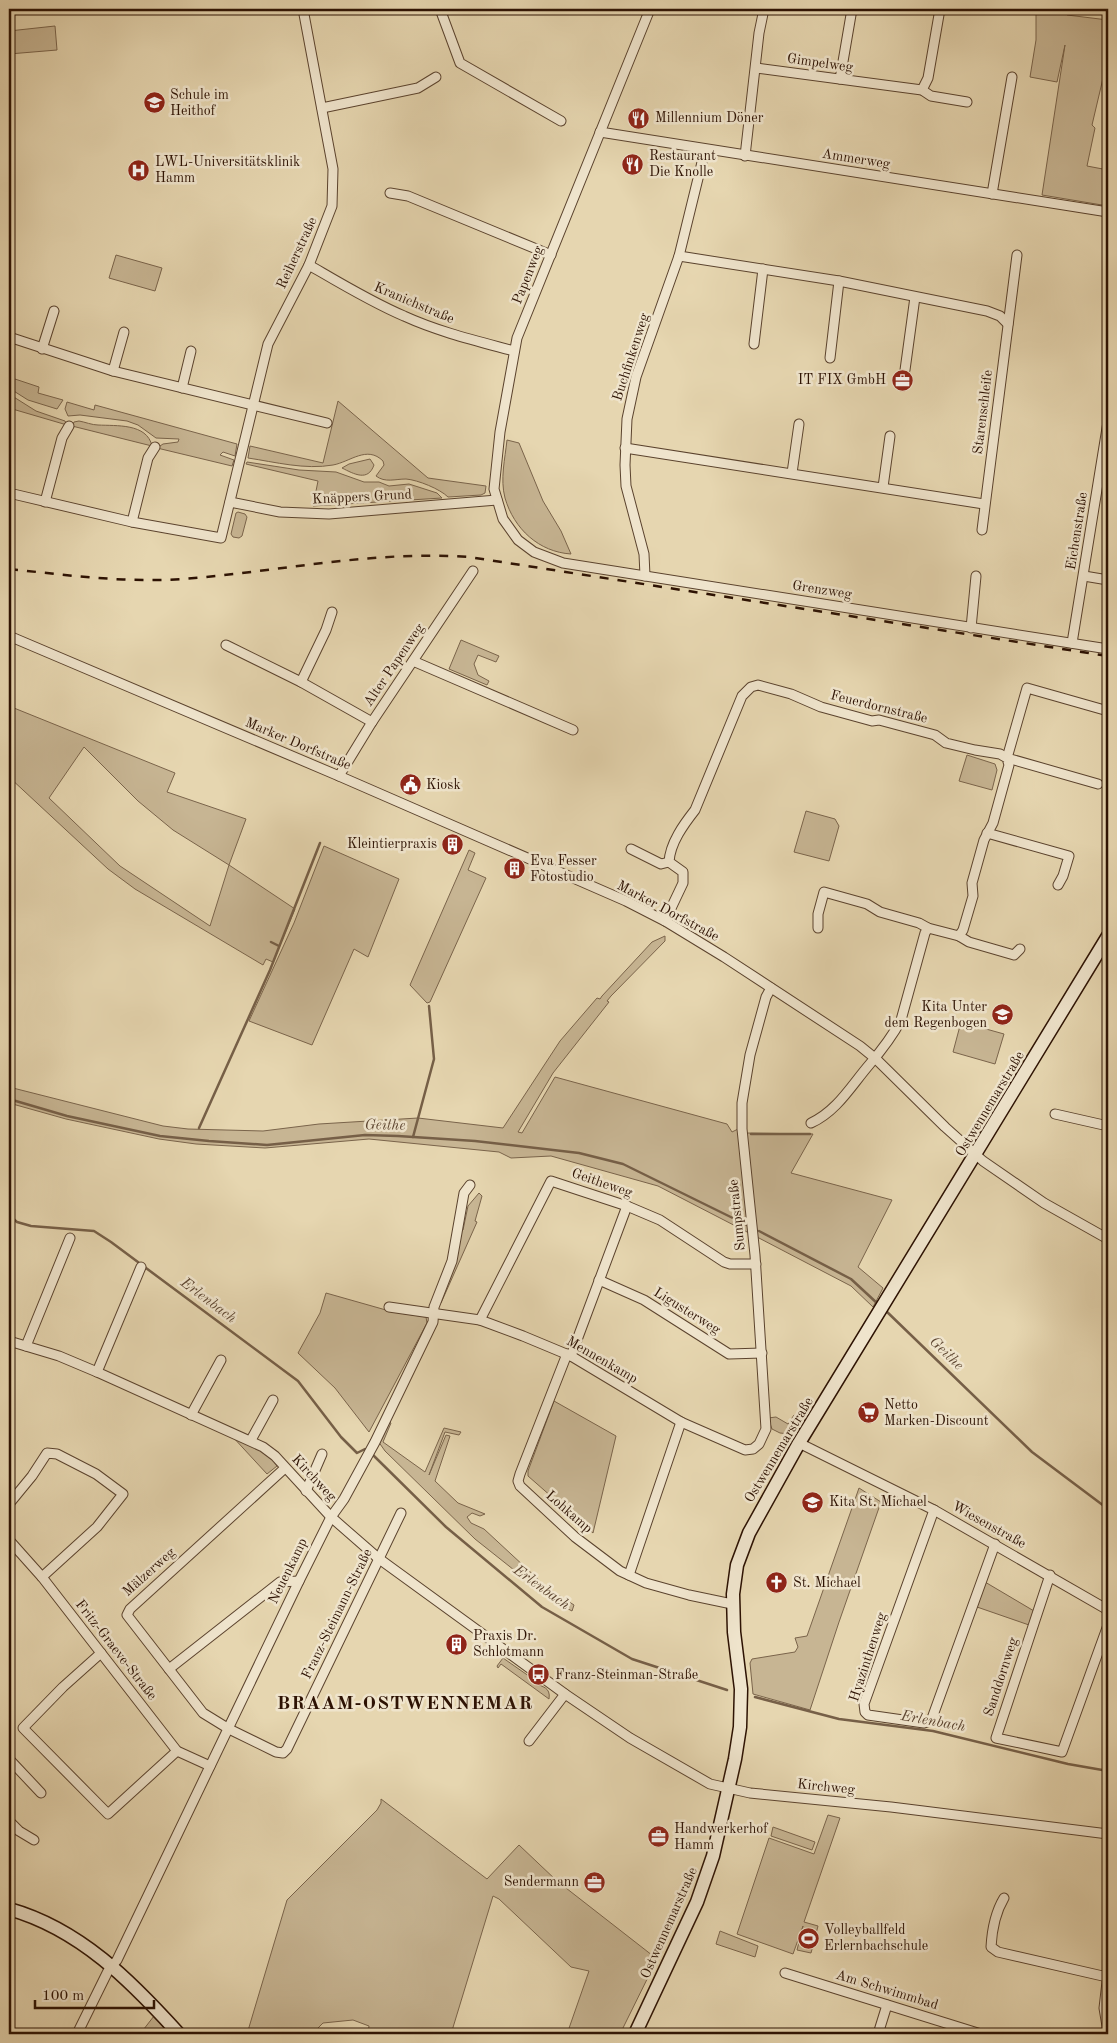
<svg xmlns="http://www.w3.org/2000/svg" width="1117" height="2043" viewBox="0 0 1117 2043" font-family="'Old Standard TT',serif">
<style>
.green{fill:#c7b593;stroke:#7a644b;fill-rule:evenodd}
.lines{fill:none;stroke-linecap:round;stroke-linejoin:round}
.stream{stroke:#765f47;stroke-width:2.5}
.street-casing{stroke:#5b432e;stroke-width:11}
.secondary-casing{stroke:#2d1203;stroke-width:15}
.street{stroke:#efe4cc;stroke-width:9}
.secondary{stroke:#efe4cc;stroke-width:12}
.rail{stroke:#2d1203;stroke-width:2.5;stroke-dasharray:9 9;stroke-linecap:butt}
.labels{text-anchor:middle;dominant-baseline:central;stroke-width:5;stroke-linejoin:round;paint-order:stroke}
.street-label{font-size:14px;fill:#2d1203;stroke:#efe4cc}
.poi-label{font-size:14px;fill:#2d1203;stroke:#efe4cc;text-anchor:start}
.water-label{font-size:15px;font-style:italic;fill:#5e4631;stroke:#efe4cc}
.district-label{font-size:19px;font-weight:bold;letter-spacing:1px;fill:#2d1203;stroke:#efe4cc}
</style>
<rect width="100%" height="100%" fill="#e6d6b0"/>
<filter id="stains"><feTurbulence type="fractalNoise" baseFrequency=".004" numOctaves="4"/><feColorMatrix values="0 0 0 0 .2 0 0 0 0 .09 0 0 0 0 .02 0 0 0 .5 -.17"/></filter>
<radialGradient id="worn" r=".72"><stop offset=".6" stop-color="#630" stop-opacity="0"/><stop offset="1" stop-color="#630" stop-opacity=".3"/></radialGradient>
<g class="green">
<polygon points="1036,9 1067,9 1067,15 1108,20 1108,57 1092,125 1095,128 1087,166 1108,170 1108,206 1042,195 1065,45 1057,82 1030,77 1036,40"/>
<polygon points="55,26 57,50 9,54 9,31"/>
<polygon points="116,255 162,268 155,291 109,278"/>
<polygon points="9,377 39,387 38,393 63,400 57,409 28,400 9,388"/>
<polygon points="9,394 36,411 65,421 67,425 9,408"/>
<path d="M338,401l90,77 58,8 -1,7 -4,2 -33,2c-8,-8 -30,-17 -42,-18 -11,0 -21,4 -30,-3l8,-11 -1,-4c-16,-16 -33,1 -50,4 -28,5 -58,-3 -85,-7l2,-12 73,17z"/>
<polygon points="67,402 94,410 95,405 237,444 235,456 223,452 220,455 234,460 232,466 157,448 163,444 178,442 179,439 156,438 138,425 127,421 80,415 68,416 65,409"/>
<path d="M79,421c6,1 13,4 19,4 18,1 49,-2 54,21l-80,-20 2,-4z"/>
<path d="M507,440l12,3 24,58 18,30 10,23c-32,-2 -57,-25 -66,-56 -5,-19 0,-39 2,-58z"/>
<path d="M370,459l4,6c-6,17 -20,9 -32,3l7,-4z"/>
<polygon points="247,462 299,470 336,472 364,482 379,482 389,486 409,484 437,493 442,498 313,506 318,481 246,464"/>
<polygon points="238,512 245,514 247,517 242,536 239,538 233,537 231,534 236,513"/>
<polygon points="461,640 499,656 496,662 478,655 474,664 478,675 489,681 487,685 449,669"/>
<path d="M9,706l166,67 -8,19 79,27 -17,46 66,44 -22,53 -7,-3 -3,6 -128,-76 -27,-20 -99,-92zM84,747l54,54 35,29 56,35 -19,61 -90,-60 -71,-68z"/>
<polygon points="967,755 995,764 997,770 992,790 959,781"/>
<polygon points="806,811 835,819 839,826 829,861 794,852"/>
<polygon points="324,846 399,879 368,957 354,949 312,1045 249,1021 294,923"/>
<polygon points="469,850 475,853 468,870 486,878 430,1002 427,1003 410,985"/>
<polygon points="665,936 665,941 611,996 607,1001 609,1002 553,1073 518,1132 522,1133 555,1077 727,1124 732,1132 738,1129 751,1234 658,1186 551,1156 511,1158 499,1152 369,1139 265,1148 196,1144 159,1139 66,1119 9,1103 9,1087 163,1126 188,1129 263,1131 319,1124 418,1118 503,1128 560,1041 597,998 600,999 602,996 652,942"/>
<polygon points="961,1022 1004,1034 995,1064 953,1052"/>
<polygon points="746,1133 813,1134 791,1173 892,1200 858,1267 883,1288 873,1307 851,1286 757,1237"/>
<polygon points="479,1193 482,1196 475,1221 477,1222 441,1303 438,1302 460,1229 463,1230 468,1206"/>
<polygon points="326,1293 393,1312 426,1317 427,1323 369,1432 335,1388 298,1353 320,1313"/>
<polygon points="554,1401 616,1436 593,1533 528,1476 528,1471"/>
<polygon points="794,1415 801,1419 790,1434 780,1433 772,1429 768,1418 776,1417 788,1424"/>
<polygon points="387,1420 391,1423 383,1442 425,1472 444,1428 461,1432 459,1435 445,1432 429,1475 446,1435 450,1436 435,1481 458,1503 485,1514 480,1516 472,1513 467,1517 471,1523 484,1529 539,1580 538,1582 574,1605 572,1611 553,1601 475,1539 385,1451 378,1441"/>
<path d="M231,1435c17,6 36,14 46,31l-10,8z"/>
<polygon points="779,1448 783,1450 761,1484 759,1482 765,1468"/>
<polygon points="859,1488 881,1502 839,1622 810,1710 753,1694 750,1663 752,1659 795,1652 798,1647 795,1638 807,1636"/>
<polygon points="985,1582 1034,1611 1029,1625 977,1607"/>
<path d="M503,1658l33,23 -1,2c7,4 16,4 14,16l-48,-35 -3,4 -1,-2z"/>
<polygon points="381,1799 487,1879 519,1845 557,1881 657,1959 620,2034 567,2034 589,1971 571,1967 499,1899 493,1896 451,2034 368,2034 369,2026 353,2020 323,2023 312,2034 247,2034 287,1900 377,1810 381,1803"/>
<polygon points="828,1815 840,1818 804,1922 818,1926 811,1953 797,1950 803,1926 793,1954 737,1934 769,1838 814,1854"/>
<polygon points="773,1827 815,1842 812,1850 771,1836"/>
<polygon points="720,1931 758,1946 755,1957 716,1944"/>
<polygon points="154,2016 170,2034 140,2034"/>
</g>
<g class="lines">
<g class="stream">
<polyline points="271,942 279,946"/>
<polyline points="9,1099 67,1116 160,1136 209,1141 267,1145 365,1135 398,1136 475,1141 579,1153 623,1164 749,1226"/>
<polyline points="9,1114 10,1099"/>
<polyline points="199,1128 270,970 320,843"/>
<polyline points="751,1134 810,1134"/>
<polyline points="413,1137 434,1059 429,1006"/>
<polyline points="9,1215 17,1222 31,1226 94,1231 111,1242 298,1381 341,1437 357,1453 365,1449"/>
<polyline points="759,1231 851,1279 878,1304"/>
<polyline points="884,1309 1032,1452 1108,1509"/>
<polyline points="373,1455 446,1527 542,1607 632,1659 727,1690"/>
<polyline points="755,1697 839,1719 933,1731 1068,1764 1108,1771"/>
</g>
<defs>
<g id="street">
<polyline points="440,9 460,63 561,121"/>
<polyline points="650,9 517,338 500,432 494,489 503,519 518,540 534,552 563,563 1108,649"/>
<polyline points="756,68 922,90 931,96 967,102"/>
<polyline points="840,79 852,9"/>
<polyline points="922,90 928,78 940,9"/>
<polyline points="322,108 418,88 436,77"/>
<polyline points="600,132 1108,212"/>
<polyline points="745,156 759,33 764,9"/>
<polyline points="390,193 408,196 551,255"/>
<polyline points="992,194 1012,77"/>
<polyline points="679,256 839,281 987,311 1000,316 1008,324"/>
<path d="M309,265c31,18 62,37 95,51 35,16 73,25 110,35"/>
<polyline points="9,337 113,371 327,423"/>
<polyline points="754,344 763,269"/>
<polyline points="42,349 54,311"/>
<polyline points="830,358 839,281"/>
<polyline points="905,370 915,297"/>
<polyline points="113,371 124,332"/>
<polyline points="182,388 191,351"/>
<polyline points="625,448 984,504"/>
<polyline points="792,473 799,424"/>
<polyline points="883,487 890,436"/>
<polyline points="9,493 132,522 221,538 268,344 309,265 332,206 333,169 303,9"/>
<polyline points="45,502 62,438 69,426"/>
<polyline points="230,502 280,512 329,514 497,500"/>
<polyline points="132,522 148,458 155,447"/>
<polyline points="982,530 1017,255"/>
<polyline points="645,576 644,554 626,486 625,465 627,419 636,377 679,256 705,150"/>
<polyline points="1084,576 1108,580"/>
<polyline points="971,628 976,576"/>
<polyline points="9,636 339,776 626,901 665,921 724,957 860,1046 876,1059 945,1127 983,1161 1044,1203 1108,1239"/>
<polyline points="1072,643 1108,422"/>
<polyline points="226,645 301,682 372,722"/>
<polyline points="413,661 573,730"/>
<polyline points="301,682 326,630 332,612"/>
<polyline points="339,776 372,722 473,571"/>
<polyline points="1098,784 1007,758 1027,688 1108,711"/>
<polyline points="987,833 1069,856 1063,876 1058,885"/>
<polyline points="631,849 661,864 669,862"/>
<path d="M665,921l18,-38v-11l-14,-10c1,-19 15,-38 26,-52l47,-114 9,-9 7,-2 33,9 30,13 51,14 7,-1 56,15 11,8 29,7 25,4 7,4 2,7 -16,58 -9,17 -12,43 1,13 -10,34 -4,6 -31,-8 -3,5 -24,87c-9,17 -20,31 -32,45 -18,21 -32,46 -58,58"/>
<polyline points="818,928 818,914 824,892 867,904 880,912 919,923 928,928"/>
<polyline points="959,936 969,942 1014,955 1020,949"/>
<polyline points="1055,1114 1108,1126"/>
<polyline points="599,1280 644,1300 729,1354 762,1353"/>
<polyline points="389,1307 480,1320 523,1336 571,1356 681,1422 745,1450 753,1449 759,1444 766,1429 755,1255 742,1129 742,1103 750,1055 766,997 771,988"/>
<polyline points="480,1320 551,1181 627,1206 660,1220 724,1262 730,1264 756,1264"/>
<polyline points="9,1341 59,1356 97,1372 263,1447 275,1456 331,1517 378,1558 565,1694 630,1738 710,1784 750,1793 891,1807 1108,1834"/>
<polyline points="26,1346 70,1238"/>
<polyline points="567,1354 520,1474 518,1481 520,1486 575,1537 620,1571 646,1583 689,1595 732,1604"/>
<polyline points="571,1356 627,1206"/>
<polyline points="97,1372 141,1267"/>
<polyline points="191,1415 221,1360"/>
<polyline points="251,1440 273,1400"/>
<polyline points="799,1443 934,1510 1108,1610"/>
<polyline points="285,1468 130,1609 127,1615 203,1713 229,1729 276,1752 283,1753 287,1749 401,1513"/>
<polyline points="306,1491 322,1454"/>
<polyline points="9,1504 32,1476 47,1453 57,1454 96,1474 123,1494 97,1527 42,1577"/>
<polyline points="934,1510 864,1704 865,1712 868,1715 924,1723 931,1721 995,1544"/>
<polyline points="9,1540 42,1577 177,1751 210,1766"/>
<polyline points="629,1575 681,1422"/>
<polyline points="1050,1575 996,1738 1062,1752 1108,1625"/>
<polyline points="101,1653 63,1687 23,1728 108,1814 177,1751"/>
<polyline points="169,1669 280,1582 299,1581"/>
<polyline points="529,1741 565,1694"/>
<polyline points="9,1759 41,1793"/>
<polyline points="9,1821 19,1831 34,1840"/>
<path d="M1004,1898c-9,15 -12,31 -13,49l7,5 109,25"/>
<polyline points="785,1973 981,2034"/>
<polyline points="1108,1973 1104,2008 1108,2032"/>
<polyline points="77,2034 108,1971 117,1960 299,1581 331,1517 344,1499 375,1442 433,1322 434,1307 452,1261 464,1193 470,1185"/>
<polyline points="878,2034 887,2005"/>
</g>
<g id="secondary">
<path d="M9,1909c71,20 122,72 170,125"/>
<polyline points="635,2034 697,1902 713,1856 735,1759 740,1727 741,1689 734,1632 733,1594 737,1565 749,1533 799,1443 1108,936"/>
</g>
</defs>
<use href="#street" class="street-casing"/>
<use href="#secondary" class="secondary-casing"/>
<use href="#street" class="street"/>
<use href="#secondary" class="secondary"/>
<path class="rail" d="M9,569c58,6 115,14 173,10 96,-7 190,-29 287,-22l639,99"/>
</g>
<defs>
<symbol id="school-disc" viewBox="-11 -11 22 22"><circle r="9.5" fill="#8f2418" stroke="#efe4cc"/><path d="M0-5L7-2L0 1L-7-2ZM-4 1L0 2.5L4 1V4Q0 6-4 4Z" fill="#fff"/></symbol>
<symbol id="restaurant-disc" viewBox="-11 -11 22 22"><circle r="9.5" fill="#8f2418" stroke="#efe4cc"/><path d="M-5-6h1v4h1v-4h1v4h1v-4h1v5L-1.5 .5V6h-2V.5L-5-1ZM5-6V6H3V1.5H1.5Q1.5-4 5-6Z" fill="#fff"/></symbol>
<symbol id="hospital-disc" viewBox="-11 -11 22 22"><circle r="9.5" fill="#8f2418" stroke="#efe4cc"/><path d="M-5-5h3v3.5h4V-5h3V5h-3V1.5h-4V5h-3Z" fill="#fff"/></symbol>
<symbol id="office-disc" viewBox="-11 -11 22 22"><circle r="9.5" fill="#8f2418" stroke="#efe4cc"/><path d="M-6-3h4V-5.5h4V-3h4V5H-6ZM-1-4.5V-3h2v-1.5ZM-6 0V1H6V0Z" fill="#fff"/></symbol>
<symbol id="civic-disc" viewBox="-11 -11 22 22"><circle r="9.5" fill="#8f2418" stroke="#efe4cc"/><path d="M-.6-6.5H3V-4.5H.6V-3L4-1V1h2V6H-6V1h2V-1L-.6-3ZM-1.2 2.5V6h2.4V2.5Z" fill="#fff"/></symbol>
<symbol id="building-disc" viewBox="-11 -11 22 22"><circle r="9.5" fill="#8f2418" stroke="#efe4cc"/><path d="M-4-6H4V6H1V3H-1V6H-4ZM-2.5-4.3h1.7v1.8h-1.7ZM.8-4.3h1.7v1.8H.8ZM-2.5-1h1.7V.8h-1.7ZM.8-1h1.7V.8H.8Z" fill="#fff"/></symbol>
<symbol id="supermarket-disc" viewBox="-11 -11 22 22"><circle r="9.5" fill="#8f2418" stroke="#efe4cc"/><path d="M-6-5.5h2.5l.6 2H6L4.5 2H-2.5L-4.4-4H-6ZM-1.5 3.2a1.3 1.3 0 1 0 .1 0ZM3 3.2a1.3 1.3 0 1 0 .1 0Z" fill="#fff"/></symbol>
<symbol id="church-disc" viewBox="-11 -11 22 22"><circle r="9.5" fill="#8f2418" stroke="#efe4cc"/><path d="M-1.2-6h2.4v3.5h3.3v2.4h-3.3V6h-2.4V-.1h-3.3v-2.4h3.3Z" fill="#fff"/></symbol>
<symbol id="bus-disc" viewBox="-11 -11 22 22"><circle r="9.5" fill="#8f2418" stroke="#efe4cc"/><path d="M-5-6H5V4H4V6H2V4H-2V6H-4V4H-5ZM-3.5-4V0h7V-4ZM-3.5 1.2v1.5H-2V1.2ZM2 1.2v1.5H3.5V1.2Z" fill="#fff"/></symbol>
<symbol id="stadium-disc" viewBox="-11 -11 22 22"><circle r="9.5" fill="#8f2418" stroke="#efe4cc"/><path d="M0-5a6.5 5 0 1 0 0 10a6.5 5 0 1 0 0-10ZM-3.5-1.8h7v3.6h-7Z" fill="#fff"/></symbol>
</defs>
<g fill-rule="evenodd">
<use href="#school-disc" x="142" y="90" width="25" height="25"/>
<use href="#restaurant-disc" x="626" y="106" width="25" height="25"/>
<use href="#restaurant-disc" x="620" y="152" width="25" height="25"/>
<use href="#hospital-disc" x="126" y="158" width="25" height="25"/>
<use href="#office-disc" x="890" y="368" width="25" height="25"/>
<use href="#civic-disc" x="398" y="772" width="25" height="25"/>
<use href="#building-disc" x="440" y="832" width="25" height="25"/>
<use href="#building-disc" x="502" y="856" width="25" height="25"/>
<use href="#school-disc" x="990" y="1002" width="25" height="25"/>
<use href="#supermarket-disc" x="856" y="1400" width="25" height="25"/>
<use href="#school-disc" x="800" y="1490" width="25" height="25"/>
<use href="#church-disc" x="764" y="1570" width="25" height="25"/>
<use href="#building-disc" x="444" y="1632" width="25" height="25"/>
<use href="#bus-disc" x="526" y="1662" width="25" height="25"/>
<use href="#office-disc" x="646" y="1824" width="25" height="25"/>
<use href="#office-disc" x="582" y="1870" width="25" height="25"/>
<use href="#stadium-disc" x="796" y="1926" width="25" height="25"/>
</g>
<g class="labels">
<g class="street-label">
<text transform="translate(820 63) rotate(8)">Gimpelweg</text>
<text transform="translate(856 159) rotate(9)">Ammerweg</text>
<text transform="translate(297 253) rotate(-65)">Reiherstraße</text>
<text transform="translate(528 275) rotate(-68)">Papenweg</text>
<text transform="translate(414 303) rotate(23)">Kranichstraße</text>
<text transform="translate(631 357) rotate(-72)">Buchfinkenweg</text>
<text transform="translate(983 412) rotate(-83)">Starenschleife</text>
<text transform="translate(362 497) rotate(-3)">Knäppers Grund</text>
<text transform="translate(1077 531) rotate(-81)">Eichenstraße</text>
<text transform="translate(822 590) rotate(9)">Grenzweg</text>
<text transform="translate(394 665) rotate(-56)">Alter Papenweg</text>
<text transform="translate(879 707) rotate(14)">Feuerdornstraße</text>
<text transform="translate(298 744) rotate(23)">Marker Dorfstraße</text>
<text transform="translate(668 911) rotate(28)">Marker Dorfstraße</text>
<text transform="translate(990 1104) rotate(-59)">Ostwennemarstraße</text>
<text transform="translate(602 1183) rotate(19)">Geitheweg</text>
<text transform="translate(737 1215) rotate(-96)">Sumpstraße</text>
<text transform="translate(687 1311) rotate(32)">Ligusterweg</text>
<text transform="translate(602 1360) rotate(30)">Mennenkamp</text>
<text transform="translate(779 1450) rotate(-59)">Ostwennemarstraße</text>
<text transform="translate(314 1478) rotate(47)">Kirchweg</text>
<text transform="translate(569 1512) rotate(41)">Lohkamp</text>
<text transform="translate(989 1525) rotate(29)">Wiesenstraße</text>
<text transform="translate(288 1571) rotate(-64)">Neuenkamp</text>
<text transform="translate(149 1572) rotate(-42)">Mälzerweg</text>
<text transform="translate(337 1614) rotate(-64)">Franz-Steimann-Straße</text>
<text transform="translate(116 1650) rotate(52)">Fritz-Graeve-Straße</text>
<text transform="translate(868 1657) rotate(-72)">Hyazinthenweg</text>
<text transform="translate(1001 1677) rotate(-72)">Sanddornweg</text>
<text transform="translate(826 1787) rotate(6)">Kirchweg</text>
<text transform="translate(669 1923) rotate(-66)">Ostwennemarstraße</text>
<text transform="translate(887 1990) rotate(17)">Am Schwimmbad</text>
</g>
<g class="poi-label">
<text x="170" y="95">Schule im<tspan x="170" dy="16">Heithof</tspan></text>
<text x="655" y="118">Millennium Döner</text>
<text x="649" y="156">Restaurant<tspan x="649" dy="16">Die Knolle</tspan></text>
<text x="155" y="162">LWL-Universitätsklinik<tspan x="155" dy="16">Hamm</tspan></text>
<text x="886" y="380" text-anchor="end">IT FIX GmbH</text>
<text x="426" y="785">Kiosk</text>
<text x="437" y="844" text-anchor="end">Kleintierpraxis</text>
<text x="530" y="861">Eva Fesser<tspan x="530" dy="16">Fotostudio</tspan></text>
<text x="987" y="1007" text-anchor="end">Kita Unter<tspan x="987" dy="16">dem Regenbogen</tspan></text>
<text x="884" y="1405">Netto<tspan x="884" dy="16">Marken-Discount</tspan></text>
<text x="829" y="1502">Kita St. Michael</text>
<text x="793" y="1583">St. Michael</text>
<text x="473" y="1636">Praxis Dr.<tspan x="473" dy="16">Schlotmann</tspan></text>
<text x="555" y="1675">Franz-Steinman-Straße</text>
<text x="674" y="1829">Handwerkerhof<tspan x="674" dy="16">Hamm</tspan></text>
<text x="579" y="1882" text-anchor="end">Sendermann</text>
<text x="824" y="1930">Volleyballfeld<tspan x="824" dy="16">Erlernbachschule</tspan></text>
</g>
<g class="water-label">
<text transform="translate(385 1126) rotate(1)">Geithe</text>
<text transform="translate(208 1301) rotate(37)">Erlenbach</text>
<text transform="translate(946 1354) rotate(44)">Geithe</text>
<text transform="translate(541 1588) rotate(36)">Erlenbach</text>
<text transform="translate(933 1722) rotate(10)">Erlenbach</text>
</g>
<g class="district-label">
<text x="405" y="1704">BRAAM-OSTWENNEMAR</text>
</g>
</g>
<rect width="1117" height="2043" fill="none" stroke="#e6d6b0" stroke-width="30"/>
<rect x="10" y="10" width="1097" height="2023" fill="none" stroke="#2d1203" stroke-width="2.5"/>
<rect x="15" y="15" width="1087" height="2013" fill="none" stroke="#2d1203"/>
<path d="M35 2000v8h119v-8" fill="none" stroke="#2d1203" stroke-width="2.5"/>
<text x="42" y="2000" font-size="15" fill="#2d1203" stroke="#efe4cc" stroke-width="4" paint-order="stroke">100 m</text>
<rect width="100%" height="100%" filter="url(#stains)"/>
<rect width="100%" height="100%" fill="url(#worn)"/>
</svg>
